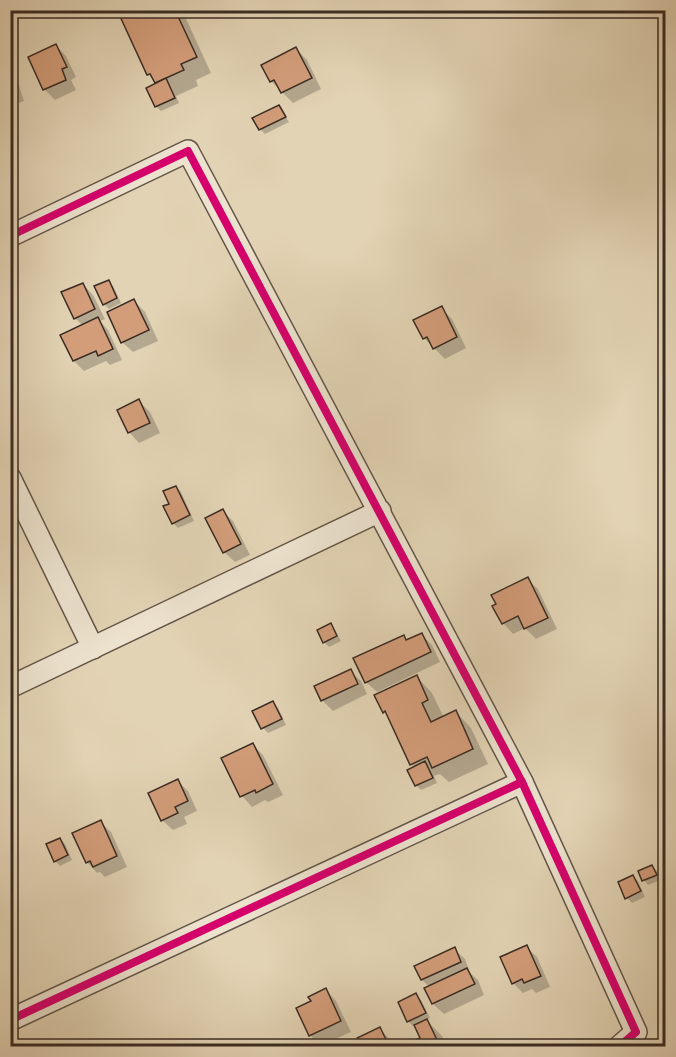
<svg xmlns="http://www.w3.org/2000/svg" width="676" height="1057" viewBox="0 0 676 1057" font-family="'EB Garamond',serif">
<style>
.shadow{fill:#0003}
.building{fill:#d39d7a;stroke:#3a2c24;stroke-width:1.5}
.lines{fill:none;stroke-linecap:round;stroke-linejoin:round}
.street-casing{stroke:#645648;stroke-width:24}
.street{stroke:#ece2ce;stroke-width:21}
.cycleway-casing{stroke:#ece2ce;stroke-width:11}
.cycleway{stroke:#d6006c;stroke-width:8}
</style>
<rect width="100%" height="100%" fill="#e2d3b4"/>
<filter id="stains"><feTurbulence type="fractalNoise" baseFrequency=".00333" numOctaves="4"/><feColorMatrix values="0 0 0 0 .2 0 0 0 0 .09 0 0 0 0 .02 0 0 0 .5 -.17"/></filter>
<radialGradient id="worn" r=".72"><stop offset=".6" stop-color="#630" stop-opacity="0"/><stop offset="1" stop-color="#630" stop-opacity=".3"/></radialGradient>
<g class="shadow">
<polygon points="125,10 182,10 211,73 196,80 198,86 176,96 179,103 161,111 156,106 158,84 149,74"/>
<polygon points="56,46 66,56 76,77 71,80 76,90 55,100 45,90 30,58"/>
<polygon points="296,49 307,60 321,89 293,103 271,81"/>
<polygon points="10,73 17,79 24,101 16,104 19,110 10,114"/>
<polygon points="279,107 289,122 265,134 260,129"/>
<polygon points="108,281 113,286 121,303 109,309 104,304"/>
<polygon points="83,284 93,295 105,319 100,321 108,330 122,360 110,365 106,361 84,371 74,361 62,336 83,326 75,318"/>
<polygon points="134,301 145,312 158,341 133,352 122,342"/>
<polygon points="441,308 452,319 466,348 445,359 424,338"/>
<polygon points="139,401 150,412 160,433 139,443 129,432"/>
<polygon points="176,487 181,492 194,521 178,528 173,523 171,505"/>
<polygon points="223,511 233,521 250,555 235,562 224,552"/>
<polygon points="527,579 538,589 557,629 536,639 525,628 513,634 503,623"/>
<polygon points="330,625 335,630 341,641 329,647 324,642"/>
<polygon points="422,635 432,645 440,662 377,692 366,682 403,636 408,641"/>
<polygon points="350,671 361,681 367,694 333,711 322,700"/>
<polygon points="417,677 432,693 444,718 456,712 471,728 488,764 449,782 440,774 434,776 437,783 421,790 416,785 415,768 411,764 390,718 384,712"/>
<polygon points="273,703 278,708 286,725 268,733 263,728 254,712"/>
<polygon points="253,745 263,755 283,795 268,802 265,800 252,807 242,796"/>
<polygon points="177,781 188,791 197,811 184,817 187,824 173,830 162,820"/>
<polygon points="100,822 111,832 127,867 105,877 100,872 97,873 87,862"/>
<polygon points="60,839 65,844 72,860 60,866 55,861"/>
<polygon points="652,866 657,871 661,880 648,885 644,880 640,871"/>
<polygon points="633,876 638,881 645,897 632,903 627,898"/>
<polygon points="526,947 537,957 550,987 536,993 532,989 523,993 513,983"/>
<polygon points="454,949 465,959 470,973 478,980 484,995 444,1014 433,1004 426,989 430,987 422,980 416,967"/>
<polygon points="326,990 336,1001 351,1032 320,1046 310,1035 312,1002"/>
<polygon points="416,995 421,1000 430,1018 426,1020 442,1036 447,1046 405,1046 422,1039 415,1025 413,1026 408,1021"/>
<polygon points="380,1029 396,1046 362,1046 359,1039"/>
</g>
<g class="building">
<polygon points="121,10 175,10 197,57 181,64 184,70 155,83 150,74 147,75 118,12"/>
<polygon points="56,44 67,67 62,69 66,80 43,90 28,57"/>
<polygon points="296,47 312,78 281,93 274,80 270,82 261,65"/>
<polygon points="166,78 175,98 155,107 146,88"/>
<polygon points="279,105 286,117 259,130 252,118"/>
<polygon points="109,280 117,298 103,305 94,286"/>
<polygon points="83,283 95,309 74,319 61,292"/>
<polygon points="134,299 149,330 121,343 107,312"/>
<polygon points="442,306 457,337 433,349 427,337 423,339 413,320"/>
<polygon points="98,317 113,349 98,356 96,351 73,361 60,335"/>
<polygon points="139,399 150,423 128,433 117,410"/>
<polygon points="176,486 190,515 172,524 163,506 169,504 163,491"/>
<polygon points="223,509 241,544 223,553 205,518"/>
<polygon points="528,577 548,618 524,629 518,616 502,624 492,606 496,604 491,595"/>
<polygon points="331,623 337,636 323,643 317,630"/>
<polygon points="422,633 431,652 365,683 353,658 404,635 406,640"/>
<polygon points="351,669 358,684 321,701 314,686"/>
<polygon points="417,675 428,700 422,703 431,722 456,710 473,749 432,768 427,757 410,765 385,711 383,713 374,695"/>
<polygon points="273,701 282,719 261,729 252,711"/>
<polygon points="253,743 273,784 256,793 255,790 240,797 221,758"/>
<polygon points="425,761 433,778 415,786 407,770"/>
<polygon points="178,779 188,801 175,807 178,813 161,821 148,793"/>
<polygon points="101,820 117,856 93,867 90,861 86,863 72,833"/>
<polygon points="60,838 68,855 54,862 46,844"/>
<polygon points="652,865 657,875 642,881 638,871"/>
<polygon points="633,875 641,891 625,899 618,882"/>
<polygon points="527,945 541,976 524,983 522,979 512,984 500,957"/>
<polygon points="455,947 461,962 421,980 414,966"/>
<polygon points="467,968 475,984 432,1004 424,988"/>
<polygon points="326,988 341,1021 309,1036 296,1008 311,1001 308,997"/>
<polygon points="416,993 426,1013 407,1022 398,1002"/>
<polygon points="427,1019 440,1046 401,1046 420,1038 414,1025"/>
<polygon points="380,1027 389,1046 361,1046 357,1038"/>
</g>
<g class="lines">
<defs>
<g id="street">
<polyline points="10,236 188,151 522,782 636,1032 620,1046"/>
<polyline points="10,478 93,648"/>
<polyline points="10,687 380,511"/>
<polyline points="10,1020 522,782"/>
</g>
</defs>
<use href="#street" class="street-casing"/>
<use href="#street" class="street"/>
<defs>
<g id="cycleway">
<polyline points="10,236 188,151 522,782 636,1032 620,1046"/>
<polyline points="10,1020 522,782"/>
</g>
</defs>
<use href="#cycleway" class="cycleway-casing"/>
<use href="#cycleway" class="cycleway"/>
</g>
<rect width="676" height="1057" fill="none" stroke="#e2d3b4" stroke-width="36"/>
<rect x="12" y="12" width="652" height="1033" fill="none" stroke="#3a2c24" stroke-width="3"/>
<rect x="18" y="18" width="640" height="1021" fill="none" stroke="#3a2c24" stroke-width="1.5"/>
<rect width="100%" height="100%" filter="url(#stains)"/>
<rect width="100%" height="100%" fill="url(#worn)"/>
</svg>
